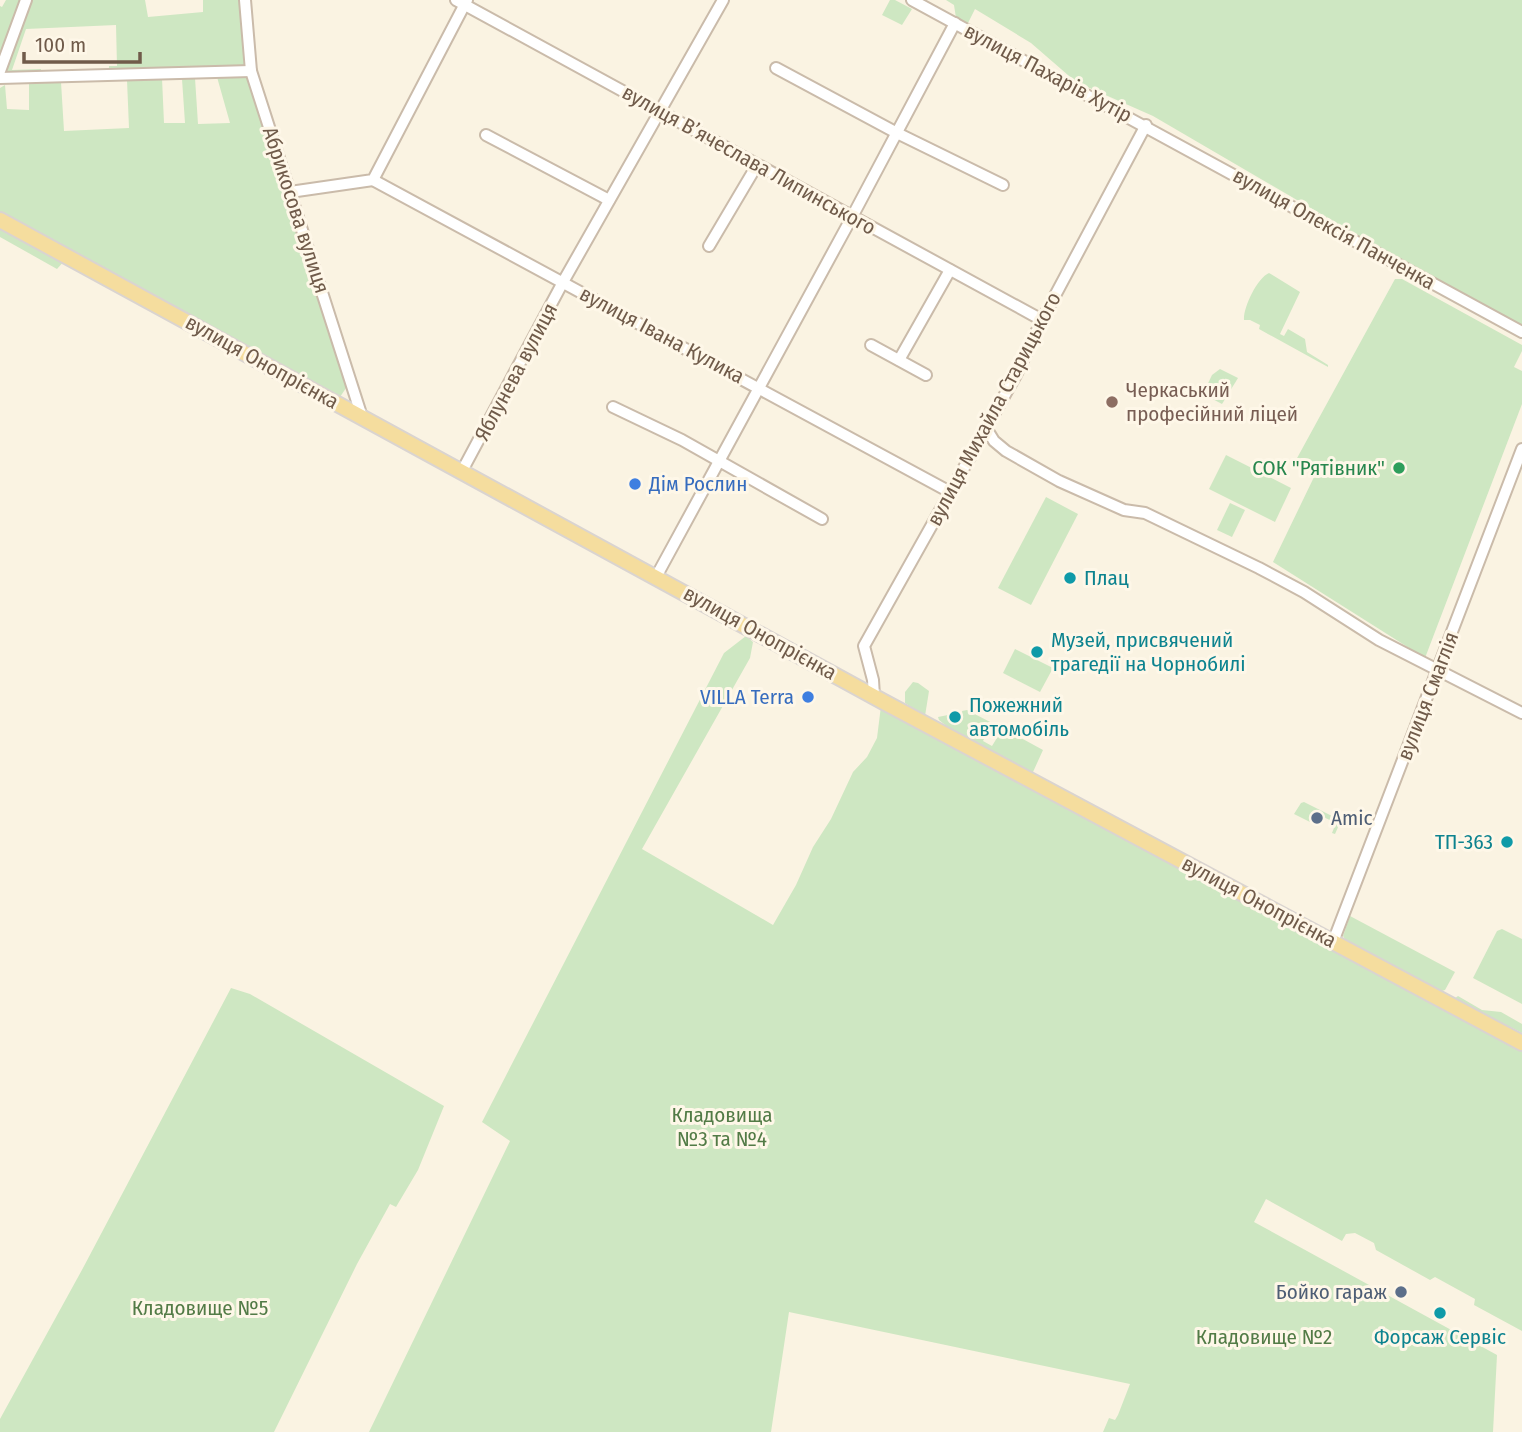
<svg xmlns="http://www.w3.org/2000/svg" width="1522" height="1432" viewBox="0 0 1522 1432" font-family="'Fira Sans Condensed',sans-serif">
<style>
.green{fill:#cee7c2}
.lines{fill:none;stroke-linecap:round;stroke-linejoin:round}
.minor-casing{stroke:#cabbaa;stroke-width:14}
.major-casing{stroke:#dad4d0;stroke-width:18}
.minor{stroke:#fff;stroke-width:10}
.major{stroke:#f5dd9e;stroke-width:14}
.education-dot{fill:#8d6e63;stroke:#fef7e8;stroke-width:2.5}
.leisure-dot{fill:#2e9e5b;stroke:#fef7e8;stroke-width:2.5}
.shop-dot{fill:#3f7fe0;stroke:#fef7e8;stroke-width:2.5}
.culture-dot{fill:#0f9aa8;stroke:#fef7e8;stroke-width:2.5}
.service-dot{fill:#5c6f8a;stroke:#fef7e8;stroke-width:2.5}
.labels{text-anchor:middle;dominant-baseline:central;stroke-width:6;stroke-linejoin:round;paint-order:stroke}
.street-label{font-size:21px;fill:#705b4a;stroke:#fef7e8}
.education-label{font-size:21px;fill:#785e54;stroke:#fef7e8;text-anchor:start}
.leisure-label{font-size:21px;fill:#27864d;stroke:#fef7e8;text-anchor:end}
.shop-label{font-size:21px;fill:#366cbe;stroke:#fef7e8;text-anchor:start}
.culture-label{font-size:21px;fill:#0d838f;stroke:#fef7e8;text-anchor:start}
.service-label{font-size:21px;fill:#4e5e75;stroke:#fef7e8;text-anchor:start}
.park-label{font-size:21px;fill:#527b46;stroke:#fef7e8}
</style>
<rect width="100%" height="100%" fill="#faf3e2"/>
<g class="green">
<polygon points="6,0 23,0 0,58 0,6 2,7"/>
<polygon points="29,0 145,0 148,17 203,12 203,0 241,0 245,64 242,66 109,73 109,66 117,66 116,25 26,29 12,70 41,69 41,74 39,76 3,72"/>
<polygon points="890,0 895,0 912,9 902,25 882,15"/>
<polygon points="946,0 1522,0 1522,326 1386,252 1153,116 1076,82 1031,43 975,9 968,23 956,18 954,5"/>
<polygon points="246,76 250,82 346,388 340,397 0,212 0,88 5,85 7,109 29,110 29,83 61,82 64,131 129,128 127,80 162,78 164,123 185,123 182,79 195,78 198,124 230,123 217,77"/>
<polygon points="0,226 65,260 57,269 0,237"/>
<path d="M1269,273l31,19 -20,42 4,2 4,-7 17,10 2,13 21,13v2l-69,-38 1,-4 -10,-5h-6c-1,-12 13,-42 25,-47z"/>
<polygon points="1395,279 1402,279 1522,345 1522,351 1514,367 1522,371 1522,404 1425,658 1273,562 1315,475 1297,465 1296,460"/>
<polygon points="1220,369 1238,378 1222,404 1203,394 1212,375"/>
<polygon points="1226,455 1291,488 1275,522 1209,489"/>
<polygon points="1046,497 1078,514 1031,605 998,588"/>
<polygon points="1230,503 1245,510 1232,537 1217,530"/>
<path d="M746,636l7,6 -3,16 -108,191 131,76 23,-40 17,-38 18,-28 22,-47 14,-15 10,-19 4,-32 166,88c18,16 38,26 61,33l414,222v282l-48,-26 1,-6 -40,-22 -5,3 -54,-30 -2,-7 -19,-10 -9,1 -4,7 -76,-42 -12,23 243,133 -4,77h-390l6,-14 6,2 3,-5 12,-31 -341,-72 -18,120h-402l141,-291 -28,-19 242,-469z"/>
<polygon points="1015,649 1053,668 1040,692 1003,673"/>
<polygon points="913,682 918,683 929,691 925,716 905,703 905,692"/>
<polygon points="967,710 992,723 983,741 992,746 1003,728 1043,750 1033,772 1030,773 954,732 939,720 938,717 948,715 950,720 963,717 962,711"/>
<polygon points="1304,802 1338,819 1339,825 1335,834 1332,833 1336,823 1315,813 1310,822 1294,814 1301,803"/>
<polygon points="1350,916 1455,972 1445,990 1439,992 1347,942 1343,936"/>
<polygon points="1502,929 1522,939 1522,1004 1473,978 1497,931"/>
<polygon points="231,988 250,994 444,1106 418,1170 396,1207 390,1204 357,1264 274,1432 0,1432 0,1419 83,1268"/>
<path d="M1458,996l24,14 19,2 21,12v9c-23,-12 -46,-21 -68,-34z"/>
</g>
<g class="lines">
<defs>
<g id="minor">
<polyline points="245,0 251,71 362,417"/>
<polyline points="456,0 1042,320"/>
<polyline points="912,0 1522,332"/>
<polyline points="776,68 897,133 1003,185"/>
<polyline points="0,71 26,0"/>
<polyline points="0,78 251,71"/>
<polyline points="486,135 609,200"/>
<polyline points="373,180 950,492"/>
<polyline points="290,192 373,180 467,0"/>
<polyline points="709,246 757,165"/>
<polyline points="871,345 926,375"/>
<polyline points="899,360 950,270"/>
<polyline points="613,407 682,440 822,519"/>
<polyline points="986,428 994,441 1006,451 1059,481 1124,510 1145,513 1259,568 1304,592 1379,640 1522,713"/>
<polyline points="462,471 563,282 723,0"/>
<polyline points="656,577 852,217 955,23"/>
<polyline points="874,696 873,680 864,646 1016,375 1042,320 1146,125"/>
<polyline points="1333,942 1522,449"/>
</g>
<polyline id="major" points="0,220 882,701 1522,1043"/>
</defs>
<use href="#minor" class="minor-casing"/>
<use href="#major" class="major-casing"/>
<use href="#minor" class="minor"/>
<use href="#major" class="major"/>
</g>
<circle class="education-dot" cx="1112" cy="402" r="7"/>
<circle class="leisure-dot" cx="1399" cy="468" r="7"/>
<g class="shop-dot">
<circle cx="635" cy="484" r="7"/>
<circle cx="808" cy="697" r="7"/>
</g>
<g class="culture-dot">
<circle cx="1070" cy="578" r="7"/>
<circle cx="1037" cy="652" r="7"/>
<circle cx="955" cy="717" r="7"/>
<circle cx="1507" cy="842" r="7"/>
<circle cx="1440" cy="1313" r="7"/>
</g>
<g class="service-dot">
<circle cx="1317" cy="818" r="7"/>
<circle cx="1401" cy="1292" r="7"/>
</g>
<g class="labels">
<g class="street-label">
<text transform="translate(1048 73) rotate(28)">вулиця Пахарів Хутір</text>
<text transform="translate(749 160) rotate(29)">вулиця Вʼячеслава Липинського</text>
<text transform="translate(296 210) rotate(72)">Абрикосова вулиця</text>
<text transform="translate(1334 229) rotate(29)">вулиця Олексія Панченка</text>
<text transform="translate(662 335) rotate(28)">вулиця Івана Кулика</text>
<text transform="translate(262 362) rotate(29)">вулиця Онопрієнка</text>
<text transform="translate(516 372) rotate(-62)">Яблунева вулиця</text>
<text transform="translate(994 409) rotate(-62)">вулиця Михайла Старицького</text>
<text transform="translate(760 633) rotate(29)">вулиця Онопрієнка</text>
<text transform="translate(1428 696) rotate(-69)">вулиця Смаглія</text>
<text transform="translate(1259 902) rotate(28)">вулиця Онопрієнка</text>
</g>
<g class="education-label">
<text x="1126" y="390">Черкаський<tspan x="1126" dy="24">професійний ліцей</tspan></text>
</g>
<g class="leisure-label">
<text x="1385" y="468">СОК "Рятівник"</text>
</g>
<g class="shop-label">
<text x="649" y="484">Дім Рослин</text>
<text x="794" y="697" text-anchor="end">VILLA Terra</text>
</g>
<g class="culture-label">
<text x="1084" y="578">Плац</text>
<text x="1051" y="640">Музей, присвячений<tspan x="1051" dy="24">трагедії на Чорнобилі</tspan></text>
<text x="969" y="705">Пожежний<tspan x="969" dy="24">автомобіль</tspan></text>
<text x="1493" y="842" text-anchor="end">ТП-363</text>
<text x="1440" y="1337" text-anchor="middle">Форсаж Сервіс</text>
</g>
<g class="service-label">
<text x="1331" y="818">Amic</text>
<text x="1387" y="1292" text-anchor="end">Бойко гараж</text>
</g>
<g class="park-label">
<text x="722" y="1115">Кладовища<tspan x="722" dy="24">№3 та №4</tspan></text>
<text x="200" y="1308">Кладовище №5</text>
<text x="1264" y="1337">Кладовище №2</text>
</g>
</g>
<path d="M24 52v10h116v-10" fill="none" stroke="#705b4a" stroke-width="3.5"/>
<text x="35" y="52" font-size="21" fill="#705b4a" stroke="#fef7e8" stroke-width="5" paint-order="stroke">100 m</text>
</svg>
